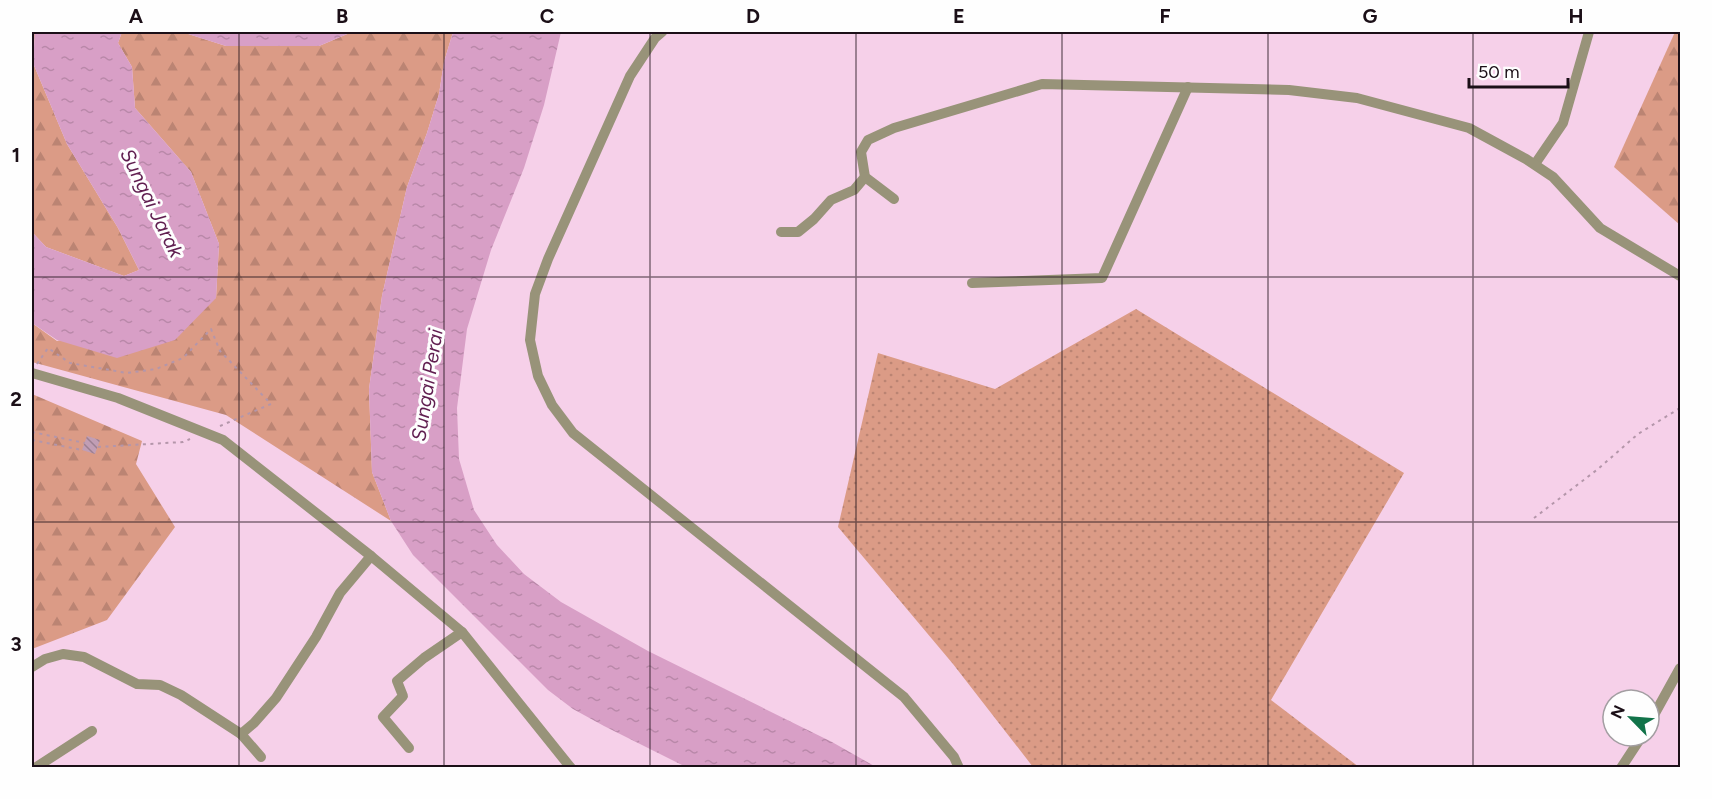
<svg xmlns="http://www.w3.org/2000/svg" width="1712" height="799" viewBox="0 0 1712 799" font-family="Figtree,sans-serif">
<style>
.grass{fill:url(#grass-dots)}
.forest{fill:url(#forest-firs)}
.water{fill:url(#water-ripples)}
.building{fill:url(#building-back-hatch)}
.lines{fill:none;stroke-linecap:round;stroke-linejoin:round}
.path{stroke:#b496aa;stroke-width:2;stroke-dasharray:3 4.5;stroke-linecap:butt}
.minor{stroke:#989379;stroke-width:10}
.grid{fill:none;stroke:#1b0f17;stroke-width:1.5;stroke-opacity:0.55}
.labels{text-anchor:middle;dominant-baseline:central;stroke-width:6;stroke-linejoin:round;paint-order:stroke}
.water-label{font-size:20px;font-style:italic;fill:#601e50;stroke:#fefefe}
.neatline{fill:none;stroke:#1b0f17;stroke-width:2}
.grid-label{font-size:20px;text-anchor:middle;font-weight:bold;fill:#1b0f17}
</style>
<defs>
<pattern id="grass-dots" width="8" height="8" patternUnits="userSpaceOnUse" patternTransform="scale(1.5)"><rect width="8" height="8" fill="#db9b86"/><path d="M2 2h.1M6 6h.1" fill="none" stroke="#bb8473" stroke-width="1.8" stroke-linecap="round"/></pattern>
<pattern id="forest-firs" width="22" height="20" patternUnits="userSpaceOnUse" patternTransform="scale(1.5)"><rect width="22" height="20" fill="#db9b86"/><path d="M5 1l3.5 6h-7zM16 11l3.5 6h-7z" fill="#bb8473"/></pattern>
<pattern id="water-ripples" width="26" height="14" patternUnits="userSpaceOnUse" patternTransform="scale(1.5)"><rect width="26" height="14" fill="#d89fc6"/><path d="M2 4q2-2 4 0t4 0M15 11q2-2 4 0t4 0" fill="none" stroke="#b988a9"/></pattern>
<pattern id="building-back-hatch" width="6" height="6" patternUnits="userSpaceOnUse" patternTransform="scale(1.5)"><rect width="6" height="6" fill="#c19eb5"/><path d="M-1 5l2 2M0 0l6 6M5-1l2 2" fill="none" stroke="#9c7f92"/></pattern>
</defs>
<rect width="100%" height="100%" fill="#f6d0e9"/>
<polygon class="grass" points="1136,309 1404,473 1271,700 1359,767 1033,767 953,664 838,527 878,353 995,389"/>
<g class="forest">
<polygon points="32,32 35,32 33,63 67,144 118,228 139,270 124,276 46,247 32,232"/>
<polygon points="122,32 182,32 226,46 319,46 352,32 453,32 444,62 439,94 427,133 407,187 382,296 369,389 372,472 391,521 226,415 32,362 32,323 57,341 216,298 219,244 191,172 135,108 132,67 118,43"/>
<polygon points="1675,32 1680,32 1680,225 1614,167"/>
<polygon points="32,394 142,441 136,464 175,527 107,620 32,649"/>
</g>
<g class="water">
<polygon points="35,32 122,32 118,43 132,67 135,108 191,172 219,244 216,298 175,340 117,358 57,340 32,323 32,232 46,247 124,276 139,270 118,228 67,144 33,63"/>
<polygon points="182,32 352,32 319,46 226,46"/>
<polygon points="453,32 561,32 544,105 524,168 491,250 467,329 457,408 459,459 474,510 497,545 524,574 561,602 648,651 832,742 876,767 686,767 604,726 573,709 548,690 413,555 391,521 372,472 369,389 382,296 407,187 427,133 439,94 444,62"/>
</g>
<polygon class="building" points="87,436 100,440 95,454 82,450"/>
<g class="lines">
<g class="path">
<polyline points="37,364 48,348 70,363 127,373 156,369 183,358 211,329 220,351 271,404 220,426"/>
<polyline points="32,432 85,443"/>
<polyline points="32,440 82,450"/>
<polyline points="98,447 183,442 190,439"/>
<polyline points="1534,518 1598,469 1638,434 1680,408"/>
</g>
<g class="minor">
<polyline points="662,32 655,38 630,76 548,259 535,294 530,340 538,376 552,405 573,433 904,697 954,757 959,768"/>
<polyline points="1535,164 1563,123 1589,32"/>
<polyline points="894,199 865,177 861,152 868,140 894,128 1042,84 1289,90 1357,98 1469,128 1526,159 1553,177 1600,228 1680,276"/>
<polyline points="781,232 798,232 814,219 831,200 854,190 865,177"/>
<polyline points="972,283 1102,278 1188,87"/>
<polyline points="32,373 118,398 223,440 371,556 462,632 571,768"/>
<polyline points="32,667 45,659 63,654 84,657 137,684 160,685 181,695 241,734 261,757"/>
<polyline points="1649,724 1680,668"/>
<polyline points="241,734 254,723 276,698 316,637 340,593 371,556"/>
<polyline points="409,748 383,717 403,696 397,681 424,658 462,632"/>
<polyline points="35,768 92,731"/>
<polyline points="1621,768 1642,736"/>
</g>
</g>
<path class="grid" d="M239,32v736M444,32v736M650,32v736M856,32v736M1062,32v736M1268,32v736M1473,32v736M32,277h1648M32,522h1648"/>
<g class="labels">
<g class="water-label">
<text transform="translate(152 203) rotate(64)">Sungai Jarak</text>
<text transform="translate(427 385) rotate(-81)">Sungai Perai</text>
</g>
</g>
<rect width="1712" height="799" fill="none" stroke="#fefefe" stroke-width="66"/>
<g transform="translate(1631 718) rotate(295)"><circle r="28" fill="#fefefe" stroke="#a39ea2" stroke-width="1.5"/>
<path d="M0-4.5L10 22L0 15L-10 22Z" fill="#117349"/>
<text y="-9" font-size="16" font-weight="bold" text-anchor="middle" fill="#1b0f17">N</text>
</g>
<path d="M1469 78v9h99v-9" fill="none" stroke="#1b0f17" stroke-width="3"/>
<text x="1478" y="78" font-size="18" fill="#1b0f17" stroke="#fefefe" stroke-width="4.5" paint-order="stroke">50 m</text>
<rect x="33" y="33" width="1646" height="733" class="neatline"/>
<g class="grid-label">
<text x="136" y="23">A</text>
<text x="342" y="23">B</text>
<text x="547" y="23">C</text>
<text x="753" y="23">D</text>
<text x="959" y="23">E</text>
<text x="1165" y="23">F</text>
<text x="1370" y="23">G</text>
<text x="1576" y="23">H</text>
<text x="16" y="162">1</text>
<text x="16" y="406">2</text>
<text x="16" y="651">3</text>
</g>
</svg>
